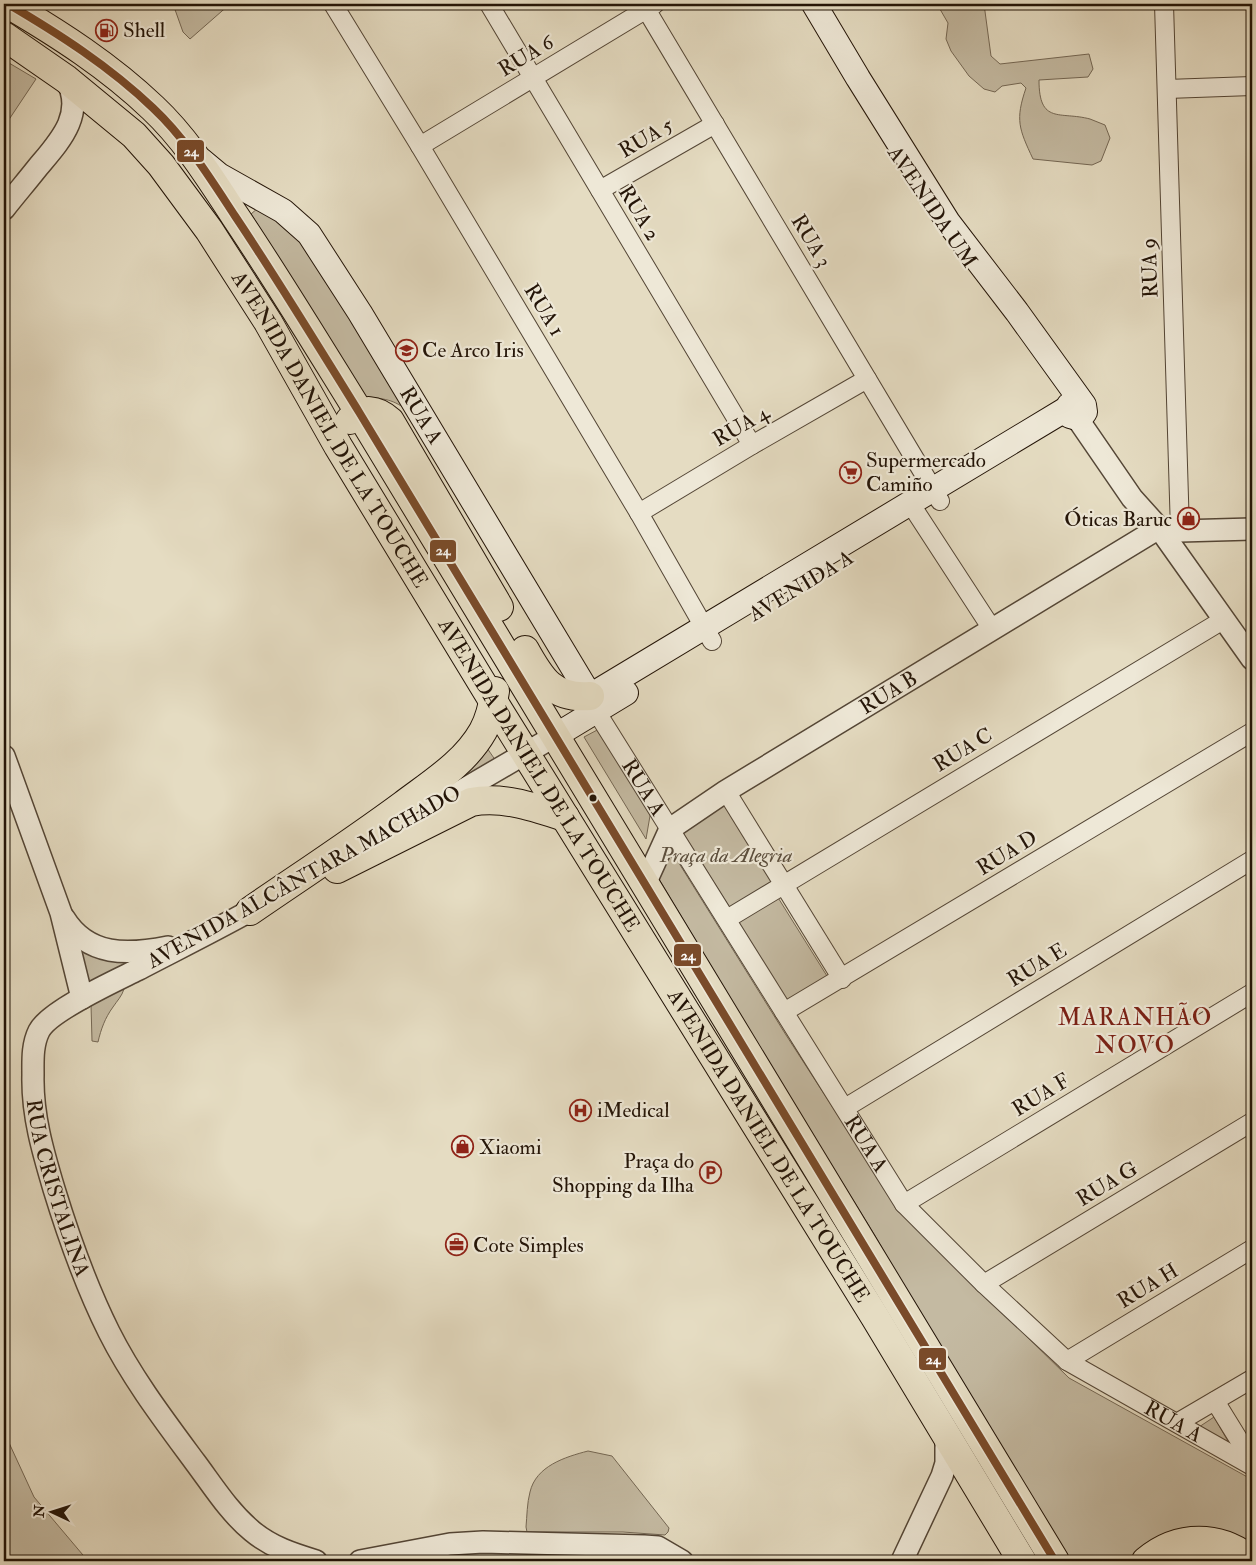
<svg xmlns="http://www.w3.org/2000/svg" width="1256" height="1565" viewBox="0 0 1256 1565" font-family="'IM FELL Double Pica',serif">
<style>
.green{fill:#c4baa2;stroke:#746754}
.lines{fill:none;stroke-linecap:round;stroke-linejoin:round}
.minor-casing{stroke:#544636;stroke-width:20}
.tertiary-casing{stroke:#544636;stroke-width:24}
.secondary-casing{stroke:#231407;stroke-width:26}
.primary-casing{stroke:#231407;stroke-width:30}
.minor{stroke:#eee8d7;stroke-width:18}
.tertiary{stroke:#eee8d7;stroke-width:21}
.secondary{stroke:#eee8d7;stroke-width:24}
.primary{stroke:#e5dcc2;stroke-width:28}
.bus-1-casing{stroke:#eee8d7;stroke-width:11}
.bus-1{stroke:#7a4b2a;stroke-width:8}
.bus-dot{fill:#231407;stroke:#eee8d7;stroke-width:2}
.labels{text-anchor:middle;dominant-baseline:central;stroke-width:4.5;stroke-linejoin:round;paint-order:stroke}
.poi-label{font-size:21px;fill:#231407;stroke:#eee8d7;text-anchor:start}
.street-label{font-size:21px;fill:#231407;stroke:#eee8d7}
.park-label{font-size:21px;font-style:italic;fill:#5b4e3d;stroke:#eee8d7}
.quarter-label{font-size:24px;letter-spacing:1px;fill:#7a1f14;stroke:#eee8d7}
.line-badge{stroke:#eee8d7;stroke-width:2}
.badge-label{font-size:14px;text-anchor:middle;font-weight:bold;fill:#fff}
</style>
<rect width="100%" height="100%" fill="#e5dcc2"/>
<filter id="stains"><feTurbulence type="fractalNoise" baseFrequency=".004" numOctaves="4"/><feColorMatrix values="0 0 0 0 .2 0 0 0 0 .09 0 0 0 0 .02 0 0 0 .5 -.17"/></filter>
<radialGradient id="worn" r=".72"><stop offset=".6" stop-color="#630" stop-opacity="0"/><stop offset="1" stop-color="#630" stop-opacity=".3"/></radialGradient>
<g class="green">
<polygon points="173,4 230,4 190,39 183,32"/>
<path d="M937,4h47l7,52 9,8 89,-10 4,15 -5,8 -49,3c0,45 21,31 51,39 5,2 10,4 15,6l5,13 -9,23 -9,4 -59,-6c-14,-30 -18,-39 -7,-71l-5,-5 -19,3 -7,6 -11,-3 -15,-13 -18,-25 -5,-12 2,-16z"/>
<polygon points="4,60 36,79 4,127"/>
<path d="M258,208l24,5 130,201c-17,-14 -24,-15 -46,-17l-115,-183z"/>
<polygon points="601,728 651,810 646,839 584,737"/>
<polygon points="487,748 498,764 470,777 467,771"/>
<polygon points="722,801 772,881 730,908 680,828"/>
<polygon points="671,857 677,860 786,1035 901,1213 1069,1378 1251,1479 1252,1547 1140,1561 1064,1561 874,1234 761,1050 659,879 659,869 666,858"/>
<polygon points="777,896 827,976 785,1002 735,923"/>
<polygon points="80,950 108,960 128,963 130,964 89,987"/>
<path d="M124,989c-2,7 -7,12 -11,18 -8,11 -12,22 -15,35l-6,-1 -1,-37z"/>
<polygon points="1214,1417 1229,1443 1199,1427"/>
<polygon points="4,1432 34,1497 88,1561 4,1561"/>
<path d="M588,1451l24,5 57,72 -1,4 -3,3 -42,-3h-96l-1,-5c1,-11 1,-24 4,-35 6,-26 35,-35 58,-41z"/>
</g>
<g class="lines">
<defs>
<g id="minor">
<polyline points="333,4 420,146 639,513 712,641"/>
<polyline points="489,4 752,445"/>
<polyline points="643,4 940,501"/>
<polyline points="1164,4 1180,531"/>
<polyline points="1167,89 1252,86"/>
<polyline points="420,146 655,4"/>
<polyline points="600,190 715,124"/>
<polyline points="910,503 992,629"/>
<polyline points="639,513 752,445 867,379"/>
<path id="s1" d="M596,711l308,493 80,80 83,77 185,105"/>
<polyline points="726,791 842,979"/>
<polyline points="727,919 1223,620"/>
<polyline points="784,1012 1252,732"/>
<polyline points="845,1108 1252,860"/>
<polyline points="904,1204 1252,993"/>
<polyline points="984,1284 1252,1122"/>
<polyline points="1067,1361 1252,1249"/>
<polyline points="1215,1401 1252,1461"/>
<polyline points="1177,1423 1252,1379"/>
</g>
<g id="tertiary">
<path d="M4,209c11,-14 23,-28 34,-42 21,-25 48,-53 28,-88"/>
<polyline points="1077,418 1132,498 1159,528 1252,659"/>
<polyline points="1159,528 1180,531 1252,529"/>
<polyline points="4,756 61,913 82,998"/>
<polyline points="432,808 555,736"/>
<path id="s2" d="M645,884l25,-55 56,-38 433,-263"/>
<path id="s3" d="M264,903c-42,24 -85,45 -127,67 -22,11 -88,41 -98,61 -7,14 -6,30 -6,44 -1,40 10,77 21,114 15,49 32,97 55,143 23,46 55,88 86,130 18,24 34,50 57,69 19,16 41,23 64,30"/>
<path d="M64,918c24,39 64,37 104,29"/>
<polyline points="360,1561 450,1544 483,1542 644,1546 658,1547 682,1561"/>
<polyline points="902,1561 942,1476 946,1463 946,1436"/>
</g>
<g id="secondary">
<polyline points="814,4 858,78 948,222 1017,312 1084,405 1085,412 1082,416 1077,418 1070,416 1068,411 1069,405 1075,401"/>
<path id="s4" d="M201,160l18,15 64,36 26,23 51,79 230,383 478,-288"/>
<polyline points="555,736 626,693"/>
</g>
<g id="primary">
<path d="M8,4c51,30 101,62 145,104 33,31 57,70 82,108 43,64 83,130 124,196l696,1149"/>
<path id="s5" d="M4,36l62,43 68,56 27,30 48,65 59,92 70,124 155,255 382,616 147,244"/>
<path d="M350,420c13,-13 27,-11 40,1l109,186"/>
<path d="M525,650c16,29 28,49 65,46"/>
<path d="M337,869l134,-67c32,-6 63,5 94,15"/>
<path d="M250,911c51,-35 103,-69 153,-106 29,-22 62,-42 80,-74 7,-12 10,-27 12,-40"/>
<path d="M1146,1561c32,-27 74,-27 106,0"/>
<polyline points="1187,1561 1203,1560 1210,1561"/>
</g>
</defs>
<use href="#minor" class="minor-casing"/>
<use href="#tertiary" class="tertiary-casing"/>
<use href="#secondary" class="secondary-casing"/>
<use href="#primary" class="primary-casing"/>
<use href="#minor" class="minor"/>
<use href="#tertiary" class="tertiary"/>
<use href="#secondary" class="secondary"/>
<use href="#primary" class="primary"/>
<defs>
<path id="bus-1" d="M8,4c51,30 101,62 145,104 33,31 57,70 82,108 43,64 83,130 124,196l696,1149"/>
</defs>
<use href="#bus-1" class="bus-1-casing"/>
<use href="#bus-1" class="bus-1"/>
</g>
<defs>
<symbol id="fuel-ring" viewBox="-11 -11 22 22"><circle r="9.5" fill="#eee8d7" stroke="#8f2418" stroke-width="1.5"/><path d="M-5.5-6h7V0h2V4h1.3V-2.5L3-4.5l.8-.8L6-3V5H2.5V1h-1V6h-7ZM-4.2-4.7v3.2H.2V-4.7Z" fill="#8f2418"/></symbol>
<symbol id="school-ring" viewBox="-11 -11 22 22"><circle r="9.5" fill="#eee8d7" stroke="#8f2418" stroke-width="1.5"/><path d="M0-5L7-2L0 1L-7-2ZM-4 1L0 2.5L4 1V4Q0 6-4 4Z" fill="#8f2418"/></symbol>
<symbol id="supermarket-ring" viewBox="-11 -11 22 22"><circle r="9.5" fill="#eee8d7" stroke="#8f2418" stroke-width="1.5"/><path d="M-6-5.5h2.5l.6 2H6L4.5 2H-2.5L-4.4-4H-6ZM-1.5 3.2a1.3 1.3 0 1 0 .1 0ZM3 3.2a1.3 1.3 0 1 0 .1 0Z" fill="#8f2418"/></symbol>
<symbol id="shop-ring" viewBox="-11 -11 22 22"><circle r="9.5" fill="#eee8d7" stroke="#8f2418" stroke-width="1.5"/><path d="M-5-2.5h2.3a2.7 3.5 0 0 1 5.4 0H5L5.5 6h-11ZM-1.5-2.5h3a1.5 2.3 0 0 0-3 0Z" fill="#8f2418"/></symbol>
<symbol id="hospital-ring" viewBox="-11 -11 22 22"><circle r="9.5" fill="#eee8d7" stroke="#8f2418" stroke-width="1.5"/><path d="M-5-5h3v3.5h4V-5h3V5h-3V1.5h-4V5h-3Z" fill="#8f2418"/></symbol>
<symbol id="parking-ring" viewBox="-11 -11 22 22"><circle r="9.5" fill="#eee8d7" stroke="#8f2418" stroke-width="1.5"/><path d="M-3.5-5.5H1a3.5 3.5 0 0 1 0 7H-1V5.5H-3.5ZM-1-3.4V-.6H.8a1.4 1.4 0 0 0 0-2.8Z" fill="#8f2418"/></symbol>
<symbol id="office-ring" viewBox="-11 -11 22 22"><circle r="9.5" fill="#eee8d7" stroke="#8f2418" stroke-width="1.5"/><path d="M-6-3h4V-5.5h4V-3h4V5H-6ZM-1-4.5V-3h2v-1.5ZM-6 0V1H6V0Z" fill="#8f2418"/></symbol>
</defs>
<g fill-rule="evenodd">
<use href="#fuel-ring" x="94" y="18" width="25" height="25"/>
<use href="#school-ring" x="394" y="338" width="25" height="25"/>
<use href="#supermarket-ring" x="838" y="460" width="25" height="25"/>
<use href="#shop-ring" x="1176" y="506" width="25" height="25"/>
<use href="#hospital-ring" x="568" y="1098" width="25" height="25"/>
<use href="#shop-ring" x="450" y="1134" width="25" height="25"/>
<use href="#parking-ring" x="698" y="1160" width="25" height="25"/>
<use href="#office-ring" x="444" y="1232" width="25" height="25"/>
</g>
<circle class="bus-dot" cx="593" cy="798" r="4.5"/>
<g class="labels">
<g class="poi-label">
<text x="123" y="30">Shell</text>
<text x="422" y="350">Ce Arco Iris</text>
<text x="866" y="460">Supermercado<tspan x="866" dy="24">Camiño</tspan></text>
<text x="1172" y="519" text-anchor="end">Óticas Baruc</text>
<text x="597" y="1110">iMedical</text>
<text x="479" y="1147">Xiaomi</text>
<text x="694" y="1161" text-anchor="end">Praça do<tspan x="694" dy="24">Shopping da Ilha</tspan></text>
<text x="473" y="1245">Cote Simples</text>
</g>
<g class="street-label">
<text transform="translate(526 56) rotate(-31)">RUA 6</text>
<text transform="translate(646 138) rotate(-30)">RUA 5</text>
<text transform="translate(932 207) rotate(56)">AVENIDA UM</text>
<text transform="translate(639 213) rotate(59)">RUA 2</text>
<text transform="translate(811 241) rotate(59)">RUA 3</text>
<text transform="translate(1150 268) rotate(-92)">RUA 9</text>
<text transform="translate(544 310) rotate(59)">RUA 1</text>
<text stroke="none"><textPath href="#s4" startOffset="345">RUA A</textPath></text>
<text transform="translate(741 426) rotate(-30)">RUA 4</text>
<text stroke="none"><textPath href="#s5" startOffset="518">AVENIDA DANIEL DE LA TOUCHE</textPath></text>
<text transform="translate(801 586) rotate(-31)">AVENIDA A</text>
<text stroke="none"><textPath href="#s2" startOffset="318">RUA B</textPath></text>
<text transform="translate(963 750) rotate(-31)">RUA C</text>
<text stroke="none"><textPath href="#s5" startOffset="922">AVENIDA DANIEL DE LA TOUCHE</textPath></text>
<text stroke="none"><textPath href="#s1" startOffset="90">RUA A</textPath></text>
<text transform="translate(1007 853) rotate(-31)">RUA D</text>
<text transform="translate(304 877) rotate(-29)">AVENIDA ALCÂNTARA MACHADO</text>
<text transform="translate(1037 965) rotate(-31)">RUA E</text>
<text transform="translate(1041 1095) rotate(-31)">RUA F</text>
<text stroke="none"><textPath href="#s1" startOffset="510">RUA A</textPath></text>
<text stroke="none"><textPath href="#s5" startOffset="1358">AVENIDA DANIEL DE LA TOUCHE</textPath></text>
<text transform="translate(1107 1184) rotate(-31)">RUA G</text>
<text stroke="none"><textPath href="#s3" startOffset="421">RUA CRISTALINA</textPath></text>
<text transform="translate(1148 1286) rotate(-31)">RUA H</text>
<text stroke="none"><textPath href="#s1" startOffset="930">RUA A</textPath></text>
</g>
<g class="park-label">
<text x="726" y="855">Praça da Alegria</text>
</g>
<g class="quarter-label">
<text x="1135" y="1017">MARANHÃO<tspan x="1135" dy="28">NOVO</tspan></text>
</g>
</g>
<g class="line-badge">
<rect x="176" y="139" width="29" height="24" rx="5" fill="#7a4b2a"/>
<rect x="429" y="539" width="28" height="24" rx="5" fill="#7a4b2a"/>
<rect x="673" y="943" width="29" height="24" rx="5" fill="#7a4b2a"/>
<rect x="918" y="1347" width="29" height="24" rx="5" fill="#7a4b2a"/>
</g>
<g class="badge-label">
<text x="191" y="156">24</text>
<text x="443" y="555">24</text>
<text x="688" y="960">24</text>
<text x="933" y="1364">24</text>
</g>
<rect width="1256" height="1565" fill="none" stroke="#e5dcc2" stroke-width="20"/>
<rect x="5" y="5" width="1246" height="1555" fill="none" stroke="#231407" stroke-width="2.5"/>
<rect x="10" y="10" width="1236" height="1545" fill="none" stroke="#231407"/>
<g transform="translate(52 1512) rotate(274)" stroke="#eee8d7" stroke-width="4" paint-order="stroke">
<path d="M0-4L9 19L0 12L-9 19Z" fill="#231407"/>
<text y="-8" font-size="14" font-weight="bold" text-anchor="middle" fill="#231407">N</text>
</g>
<rect width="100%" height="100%" filter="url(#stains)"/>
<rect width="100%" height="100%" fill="url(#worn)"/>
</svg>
